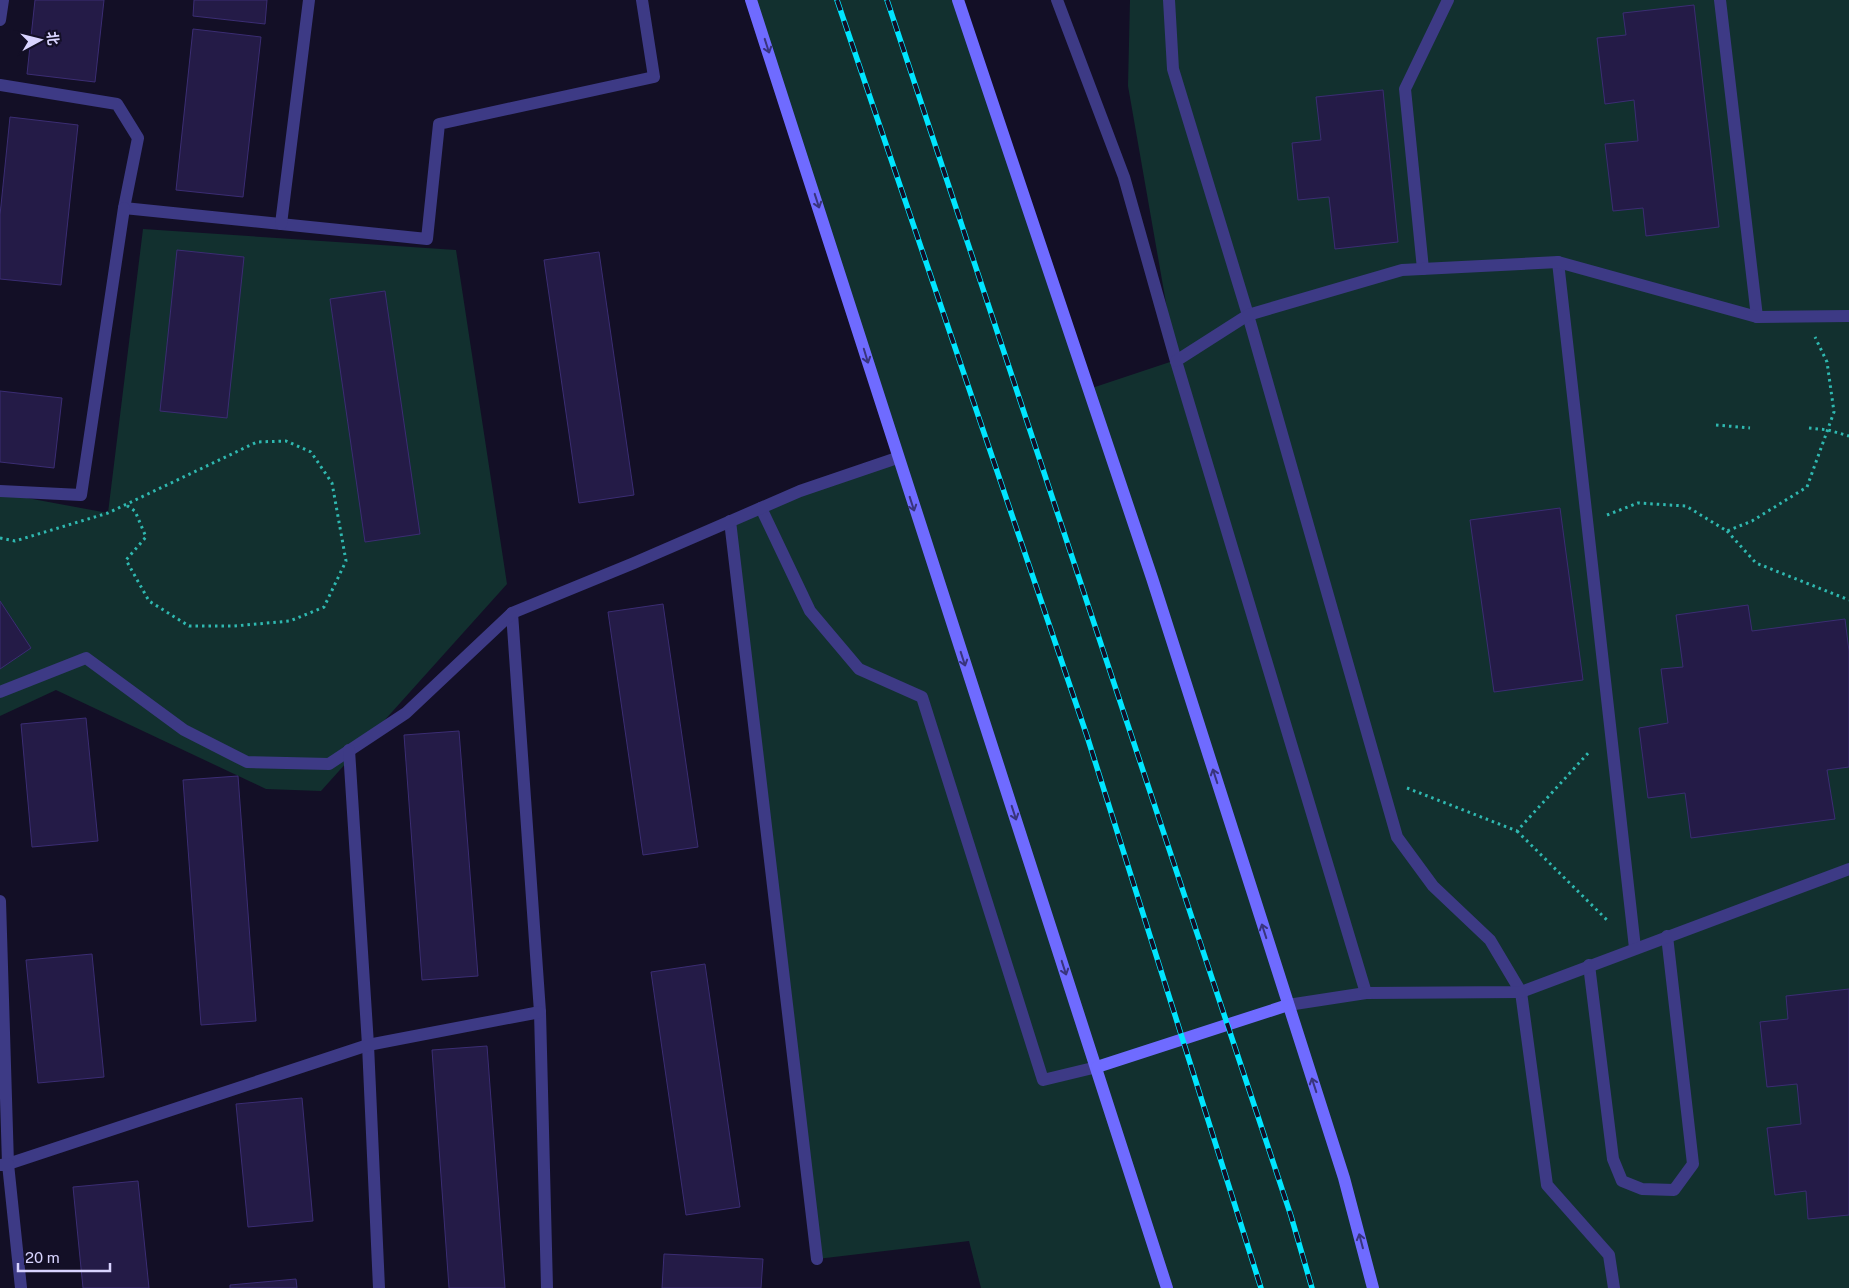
<svg xmlns="http://www.w3.org/2000/svg" width="1849" height="1288" viewBox="0 0 1849 1288" font-family="'Public Sans','Noto Sans SC',sans-serif">
<style>
.green{fill:#12302f}
.building{fill:#241b47;stroke:#3b2d73}
.lines{fill:none;stroke-linecap:round;stroke-linejoin:round}
.path{stroke:#2fb8b0;stroke-width:3;stroke-dasharray:2.5 4;stroke-linecap:butt}
.lane{stroke:#3d3a85;stroke-width:12}
.secondary{stroke:#6f6bff;stroke-width:12}
.rail-casing{stroke:#00e5ff;stroke-width:5.5}
.rail{stroke:#130f26;stroke-width:4;stroke-dasharray:11;stroke-linecap:butt}
.oneway{stroke:#38347d}
</style>
<rect width="100%" height="100%" fill="#130f26"/>
<g class="green">
<polygon points="751,0 958,0 1089,389 1176,360 1128,86 1130,0 1849,0 1849,1288 981,1288 969,1241 817,1259 730,521 897,458"/>
<polygon points="143,229 456,250 507,584 321,791 266,789 56,690 0,716 0,493 108,513"/>
</g>
<g class="building">
<polygon points="35,0 104,0 95,82 27,74"/>
<polygon points="194,0 267,0 265,24 193,16"/>
<polygon points="1694,5 1719,227 1646,236 1643,208 1613,211 1605,144 1638,141 1634,100 1605,104 1597,38 1626,35 1623,13"/>
<polygon points="193,29 261,37 243,197 176,190"/>
<polygon points="1383,90 1398,242 1335,249 1329,197 1298,200 1292,143 1321,140 1316,97"/>
<polygon points="10,117 78,125 61,285 0,279 0,215"/>
<polygon points="177,250 244,257 227,418 160,411"/>
<polygon points="599,252 634,495 579,503 544,260"/>
<polygon points="385,291 420,534 365,542 330,299"/>
<polygon points="0,391 62,398 54,468 0,462"/>
<polygon points="1560,508 1583,680 1494,692 1470,520"/>
<polygon points="0,601 31,648 0,669"/>
<polygon points="663,604 698,847 643,855 608,612"/>
<polygon points="1748,605 1752,631 1845,619 1849,651 1849,767 1827,770 1835,819 1691,838 1685,793 1648,798 1639,728 1668,723 1661,669 1683,667 1676,615"/>
<polygon points="86,718 98,841 32,847 21,724"/>
<polygon points="459,731 478,976 422,980 404,735"/>
<polygon points="238,776 256,1021 201,1025 183,780"/>
<polygon points="92,954 104,1077 38,1083 26,960"/>
<polygon points="705,964 740,1207 686,1215 651,972"/>
<polygon points="1849,989 1849,1215 1808,1219 1806,1191 1775,1195 1767,1128 1801,1124 1797,1084 1767,1087 1760,1022 1788,1019 1786,996"/>
<polygon points="487,1046 505,1288 449,1288 432,1050"/>
<polygon points="302,1098 313,1221 248,1227 236,1104"/>
<polygon points="138,1181 149,1288 83,1288 73,1187"/>
<polygon points="664,1254 763,1259 761,1288 662,1288"/>
<polygon points="296,1279 297,1288 230,1288 230,1285"/>
</g>
<g class="lines">
<g class="path">
<polyline points="1716,425 1750,428"/>
<polyline points="1809,428 1828,430 1849,436"/>
<polyline points="1607,515 1638,503 1686,506 1727,531 1752,521 1807,487 1834,412 1827,362 1815,337"/>
<polyline points="1727,531 1756,563 1849,600"/>
<polyline points="0,538 15,541 108,513 257,442 286,441 311,452 332,483 346,561 324,607 290,621 234,626 189,626 149,601 126,560 146,537 135,511 126,505"/>
<polyline points="1407,788 1517,831 1590,751"/>
<polyline points="1517,831 1609,922"/>
</g>
<g class="lane">
<polyline points="1057,0 1124,177 1176,361 1366,993"/>
<polyline points="1169,0 1173,69 1248,315 1397,837 1433,886 1490,940 1521,992 1547,1185 1609,1255 1614,1288"/>
<polyline points="1720,0 1757,317"/>
<polyline points="0,20 3,0"/>
<polyline points="0,85 117,104 138,138 124,208 427,239 439,124 654,77 642,0"/>
<polyline points="281,224 309,0"/>
<polyline points="1558,262 1635,948"/>
<polyline points="1423,269 1405,89 1448,0"/>
<polyline points="1176,361 1248,315 1402,270 1558,262 1757,317 1849,316"/>
<polyline points="0,491 81,495 124,208"/>
<polyline points="761,508 810,611 859,669 922,697 1043,1080 1097,1067"/>
<polyline points="730,521 817,1259"/>
<polyline points="512,613 540,1012 547,1288"/>
<polyline points="0,692 86,658 184,730 247,762 329,764 406,713 512,613 634,563 800,491 897,458"/>
<polyline points="349,750 368,1045 379,1288"/>
<polyline points="0,901 8,1164 368,1045 540,1012"/>
<polyline points="1589,965 1613,1159 1622,1181 1642,1189 1674,1190 1693,1164 1667,936"/>
<polyline points="1288,1005 1366,993 1521,992 1849,869"/>
<polyline points="0,1165 8,1164 21,1288"/>
</g>
<g class="secondary">
<polyline points="751,0 1167,1288"/>
<polyline points="958,0 1152,578 1344,1178 1373,1288"/>
<polyline points="1097,1067 1288,1005"/>
</g>
<defs>
<g id="rail">
<polyline points="837,0 1087,736 1261,1288"/>
<polyline points="887,0 1291,1216 1312,1288"/>
</g>
</defs>
<use href="#rail" class="rail-casing"/>
<use href="#rail" class="rail"/>
</g>
<defs><path id="oneway-shaft" d="M-6 0H5M1.5-3L5.5 0L1.5 3" fill="none" stroke-width="1.6" stroke-linecap="round" stroke-linejoin="round" transform="scale(1.25)"/></defs>
<g class="oneway">
<use href="#oneway-shaft" transform="translate(767 46) rotate(72)"/>
<use href="#oneway-shaft" transform="translate(817 201) rotate(72)"/>
<use href="#oneway-shaft" transform="translate(866 356) rotate(73)"/>
<use href="#oneway-shaft" transform="translate(912 504) rotate(72)"/>
<use href="#oneway-shaft" transform="translate(963 659) rotate(72)"/>
<use href="#oneway-shaft" transform="translate(1215 776) rotate(-108)"/>
<use href="#oneway-shaft" transform="translate(1014 813) rotate(72)"/>
<use href="#oneway-shaft" transform="translate(1264 931) rotate(-108)"/>
<use href="#oneway-shaft" transform="translate(1064 968) rotate(72)"/>
<use href="#oneway-shaft" transform="translate(1314 1085) rotate(-108)"/>
<use href="#oneway-shaft" transform="translate(1361 1241) rotate(-105)"/>
</g>
<g transform="translate(40 40) rotate(83)" stroke="#130f26" stroke-width="4" paint-order="stroke">
<path d="M0-4L9 19L0 12L-9 19Z" fill="#d9d4ff"/>
<text y="-8" font-size="14" font-weight="bold" text-anchor="middle" fill="#d9d4ff">北</text>
</g>
<path d="M18 1263v8h92v-8" fill="none" stroke="#d9d4ff" stroke-width="2.5"/>
<text x="25" y="1263" font-size="15" fill="#d9d4ff" stroke="#130f26" stroke-width="4" paint-order="stroke">20 m</text>
</svg>
